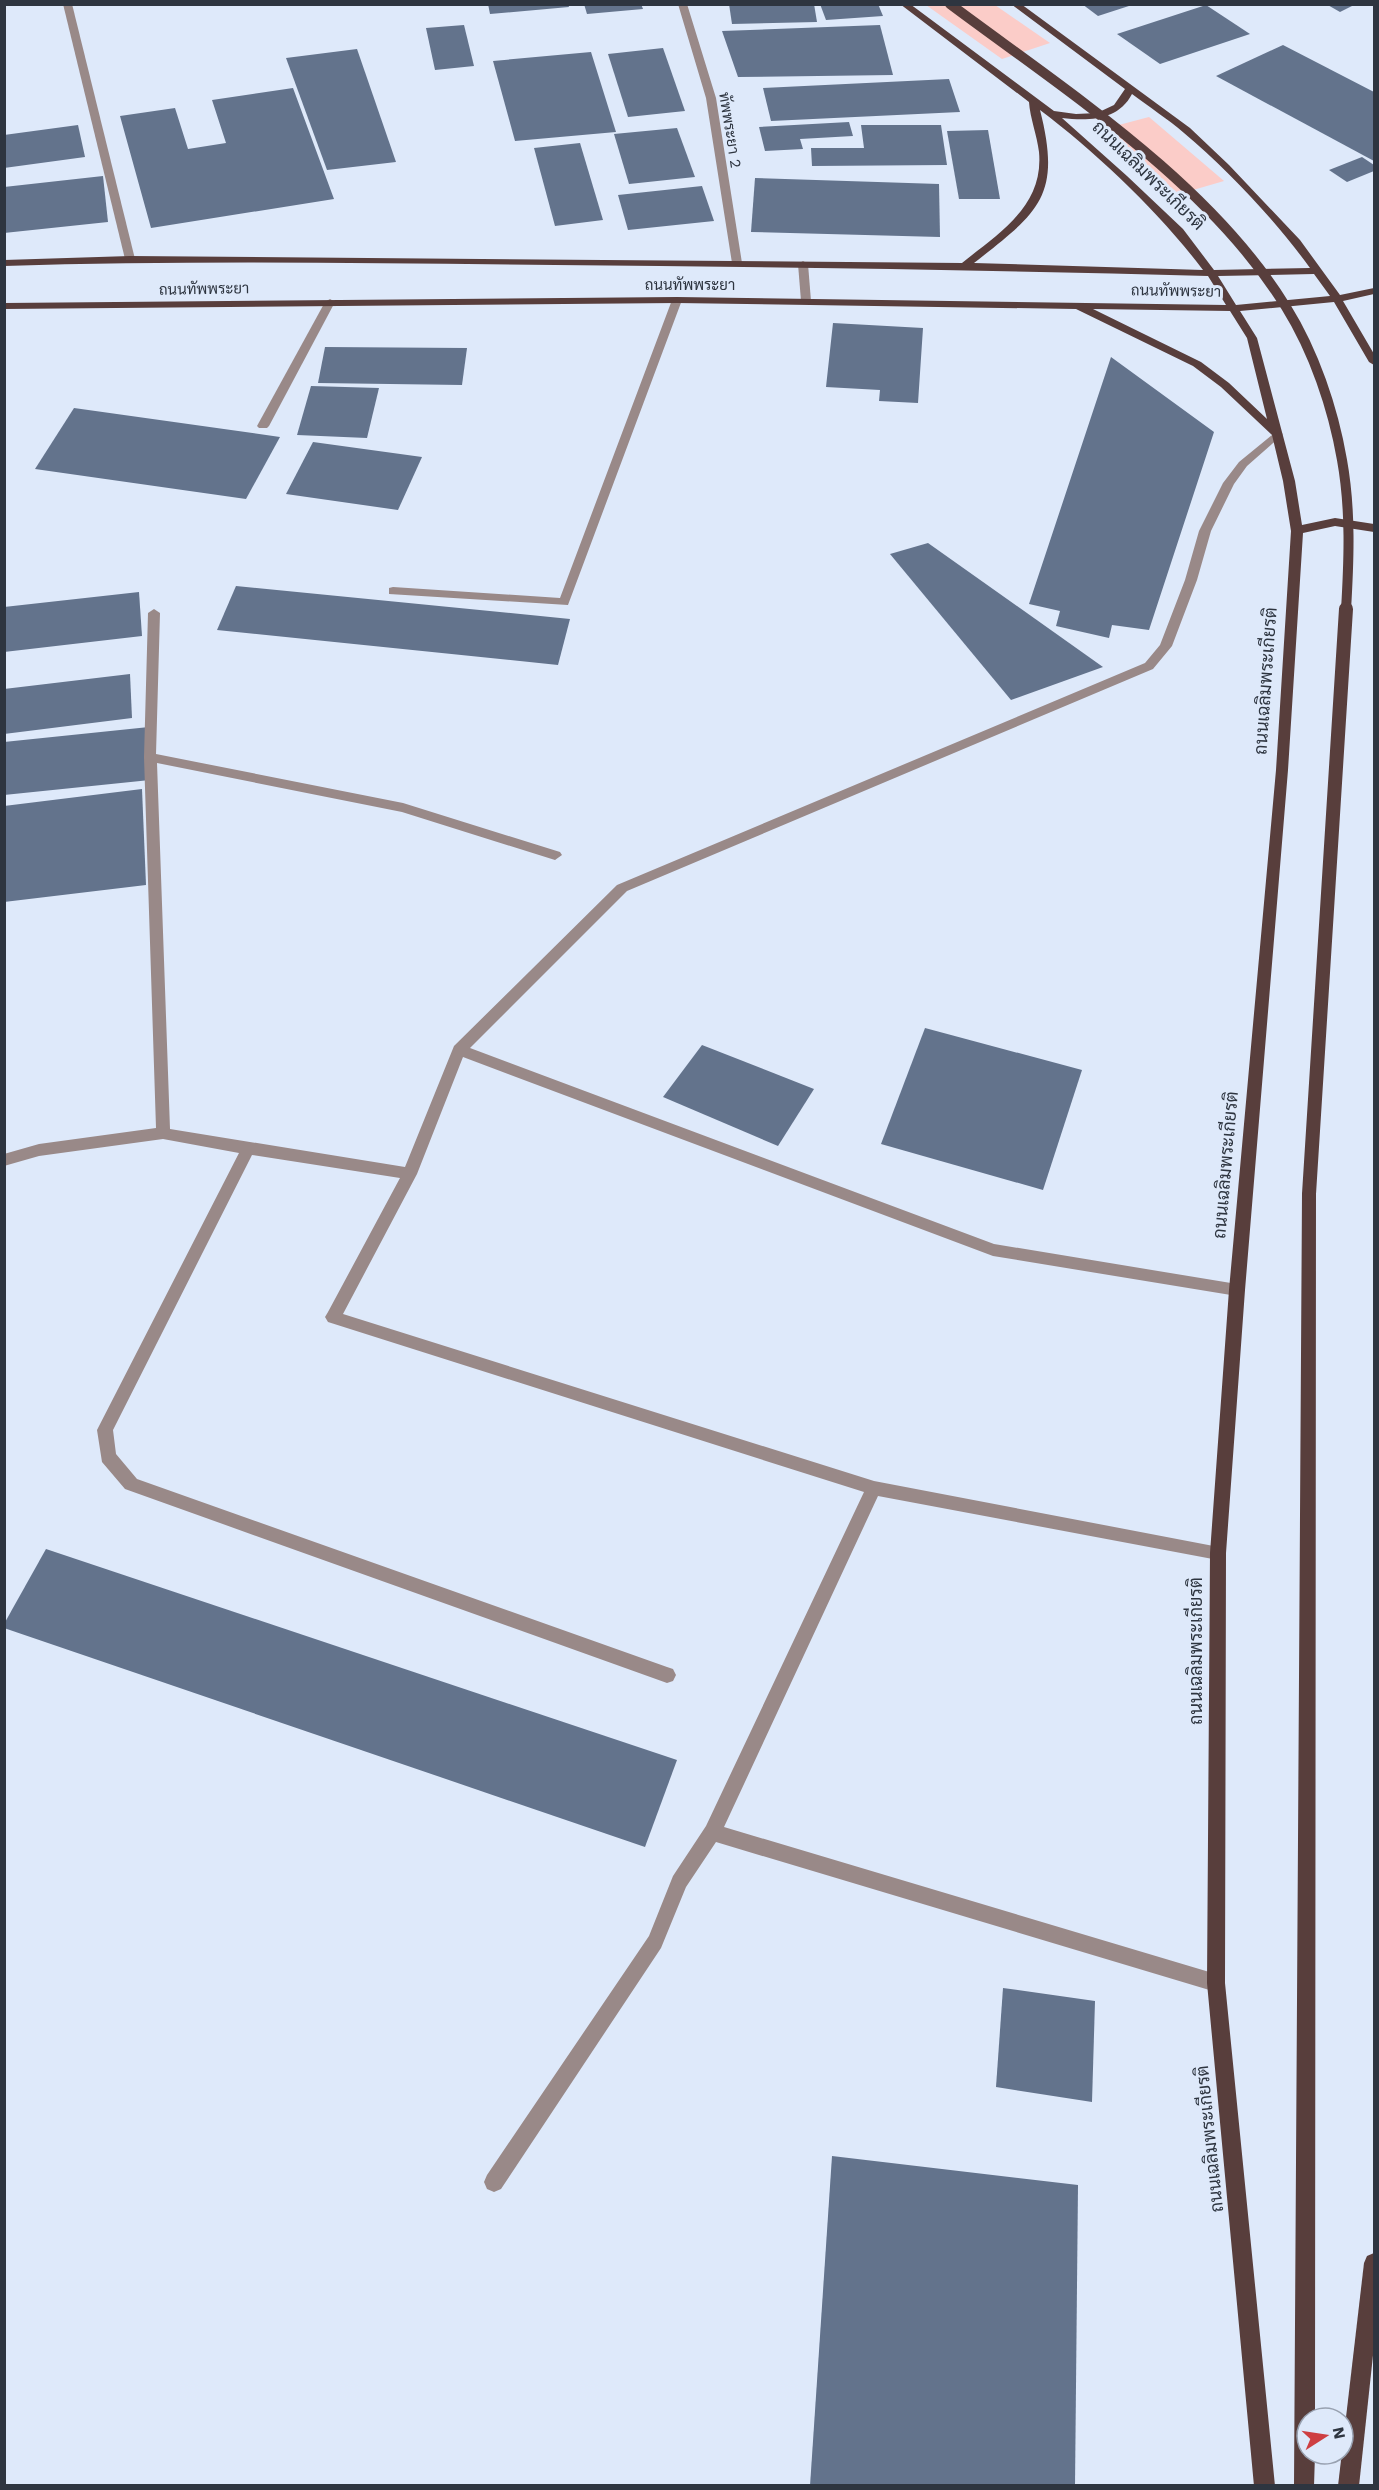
<svg xmlns="http://www.w3.org/2000/svg" width="1379" height="2490" viewBox="0 0 1379 2490" font-family="'Work Sans',Sarabun,sans-serif">
<style>
.green{fill:#fbccc8}
.building{fill:#63738c}
.lines{fill:none;stroke-linecap:round;stroke-linejoin:round}
.minor{fill:#998988;fill-rule:evenodd}
.major{fill:#583e3c;fill-rule:evenodd}
.major-bridge-far1{stroke:#583e3c;stroke-width:10}
.major-bridge{stroke:#583e3c;stroke-width:14}
.labels{text-anchor:middle;dominant-baseline:central;stroke-width:6;stroke-linejoin:round;paint-order:stroke}
.far-street-label{font-size:15px;fill:#2e3540;stroke:#dee9fa}
.street-label{font-size:18px;fill:#2e3540;stroke:#dee9fa}
</style>
<rect width="100%" height="100%" fill="#dee9fa"/>
<g class="green">
<polygon points="926,5 995,5 1050,43 1002,59"/>
<polygon points="1149,117 1224,181 1169,197 1096,131"/>
</g>
<g class="building">
<polygon points="488,4 568,4 569,7 490,14"/>
<polygon points="584,4 641,4 643,9 587,14"/>
<polygon points="729,4 814,4 817,22 732,24"/>
<polygon points="820,4 878,4 883,16 826,20"/>
<polygon points="1082,4 1132,4 1132,5 1098,16"/>
<polygon points="1326,4 1356,4 1340,12"/>
<polygon points="1206,5 1250,34 1160,64 1117,34"/>
<polygon points="464,25 474,66 435,70 426,28"/>
<polygon points="880,25 893,75 738,77 722,31"/>
<polygon points="1283,45 1374,92 1374,161 1216,76"/>
<polygon points="663,48 685,111 628,117 608,54"/>
<polygon points="357,49 396,162 327,170 286,58"/>
<polygon points="591,52 616,132 515,141 493,61"/>
<polygon points="949,79 960,112 771,121 763,88"/>
<polygon points="293,88 334,199 151,228 120,116 175,108 188,149 226,143 212,100"/>
<polygon points="849,122 853,136 800,139 803,149 765,151 759,127"/>
<polygon points="78,125 85,157 4,168 4,135"/>
<polygon points="861,125 941,125 947,165 812,166 811,148 864,148"/>
<polygon points="677,128 695,177 629,184 614,134"/>
<polygon points="988,130 1000,199 959,199 947,131"/>
<polygon points="580,143 603,220 555,226 534,148"/>
<polygon points="1362,157 1374,165 1374,171 1347,182 1329,170"/>
<polygon points="103,176 108,222 4,233 4,187"/>
<polygon points="755,178 939,184 940,237 751,232"/>
<polygon points="702,186 714,221 628,230 618,195"/>
<polygon points="833,323 923,328 918,403 879,401 880,390 826,387"/>
<polygon points="325,347 467,348 462,385 318,383"/>
<polygon points="1111,357 1214,432 1149,630 1112,625 1109,638 1056,626 1060,611 1029,604"/>
<polygon points="311,386 379,388 367,438 297,435"/>
<polygon points="74,408 280,437 246,499 35,469"/>
<polygon points="313,442 422,457 398,510 286,494"/>
<polygon points="928,543 1103,667 1011,700 890,554"/>
<polygon points="236,586 570,619 558,665 217,630"/>
<polygon points="139,592 142,636 4,652 4,607"/>
<polygon points="130,674 132,718 4,734 4,689"/>
<polygon points="149,727 150,780 4,795 4,742"/>
<polygon points="142,789 146,885 4,902 4,806"/>
<polygon points="925,1028 1082,1070 1043,1190 881,1144"/>
<polygon points="702,1045 814,1089 778,1146 663,1097"/>
<polygon points="46,1549 677,1760 645,1847 4,1628 4,1624"/>
<polygon points="1003,1988 1095,2001 1092,2102 996,2087"/>
<polygon points="832,2156 1078,2185 1075,2486 810,2486"/>
</g>
<g class="lines">
<g class="minor">
<polygon points="63,4 72,4 135,259 134,261 125,259"/>
<polygon points="678,4 687,4 716,98 742,263 737,266 732,263 706,98"/>
<polygon points="803,261 808,264 811,301 806,304 801,301 798,264"/>
<polygon points="677,297 682,300 568,605 389,594 389,588 393,587 560,598 672,300"/>
<polygon points="330,299 335,302 269,426 267,428 259,428 257,426 325,302"/>
<polygon points="1277,431 1283,434 1281,436 1247,466 1234,484 1211,531 1197,580 1172,646 1153,669 627,891 470,1048 994,1244 1237,1284 1242,1286 1245,1290 1242,1294 1237,1296 993,1256 463,1057 417,1174 343,1314 874,1481 1224,1548 1226,1553 1224,1558 1218,1560 878,1496 724,1827 1216,1974 1223,1976 1225,1983 1223,1990 1216,1992 716,1842 686,1887 661,1948 501,2189 494,2192 487,2189 484,2182 487,2175 649,1936 673,1876 706,1826 864,1492 328,1322 325,1317 328,1312 400,1178 252,1155 113,1430 116,1454 137,1479 667,1667 673,1669 676,1675 673,1681 667,1683 125,1489 102,1462 97,1430 239,1153 163,1139 39,1156 4,1166 4,1154 39,1144 156,1128 144,757 148,613 154,609 160,613 156,754 403,803 560,852 562,855 555,860 402,812 157,763 170,1129 405,1167 454,1046 617,885 1145,663 1160,645 1185,580 1199,531 1223,483 1239,462"/>
</g>
<g class="major">
<path d="M900,4h10l144,107 22,3 21,-1 17,-8 11,-16 -114,-85h10l169,124 39,37 71,75 40,55 34,-7v6l-31,7 31,53v11l-5,-3 -35,-60 -94,9 17,27 38,143 7,44 33,-7 39,6v8l-39,-6 -32,7 -15,237 -43,520 -19,263 -1,430 50,503h-21l-47,-503 3,-430 19,-263 47,-520 15,-239 -8,-50 -11,-46 -51,-48 -28,-21 -117,-57 -399,-6 -673,6v-6l673,-6 549,8 -18,-29c-218,-6 -436,-9 -653,-11 -184,-2 -367,-5 -551,1v-6l126,-4 832,7c37,-30 82,-57 77,-111 -2,-17 -9,-34 -10,-50zM1132,94c17,13 36,25 52,39 44,37 92,88 126,135l-96,2 -31,-41 -56,-53 -65,-58c26,3 56,3 70,-24zM1040,110c57,43 120,103 163,160l-229,-7c65,-51 88,-67 66,-153zM1314,274l16,22 -94,9 -18,-29zM1093,309l137,2 17,27 20,81 -38,-36 -28,-21z"/>
<polygon points="1309,1188 1314,1190 1316,1194 1315,2418 1307,2418 1307,2454 1315,2454 1314,2486 1294,2486 1302,1194 1304,1190"/>
<polygon points="1374,2253 1374,2346 1359,2486 1338,2486 1364,2263 1367,2256"/>
</g>
<path class="major-bridge-far1" d="M950,4c115,86 260,179 336,303 28,45 47,101 56,153 9,50 7,100 4,150"/>
<polyline class="major-bridge" points="1309,1194 1346,609"/>
</g>
<g class="labels">
<g class="far-street-label">
<text transform="translate(730 130) rotate(81)">ทัพพระยา 2</text>
<text x="690" y="285">ถนนทัพพระยา</text>
<text transform="translate(204 289) rotate(-1)">ถนนทัพพระยา</text>
<text transform="translate(1176 291) rotate(1)">ถนนทัพพระยา</text>
</g>
<g class="street-label">
<text transform="translate(1149 175) rotate(44)">ถนนเฉลิมพระเกียรติ</text>
<text transform="translate(1265 681) rotate(-86)">ถนนเฉลิมพระเกียรติ</text>
<text transform="translate(1225 1165) rotate(-85)">ถนนเฉลิมพระเกียรติ</text>
<text transform="translate(1195 1651) rotate(-90)">ถนนเฉลิมพระเกียรติ</text>
<text transform="translate(1209 2139) rotate(-96)">ถนนเฉลิมพระเกียรติ</text>
</g>
</g>
<rect width="1379" height="2490" fill="none" stroke="#2e3540" stroke-width="12"/>
<g transform="translate(1325 2436) rotate(78)"><circle r="28" fill="#dee9fa" stroke="#98a1b0" stroke-width="1.5"/>
<path d="M0-4.5L10 22L0 15L-10 22Z" fill="#ce3f42"/>
<text y="-9" font-size="16" font-weight="bold" text-anchor="middle" fill="#2e3540">N</text>
</g>
</svg>
